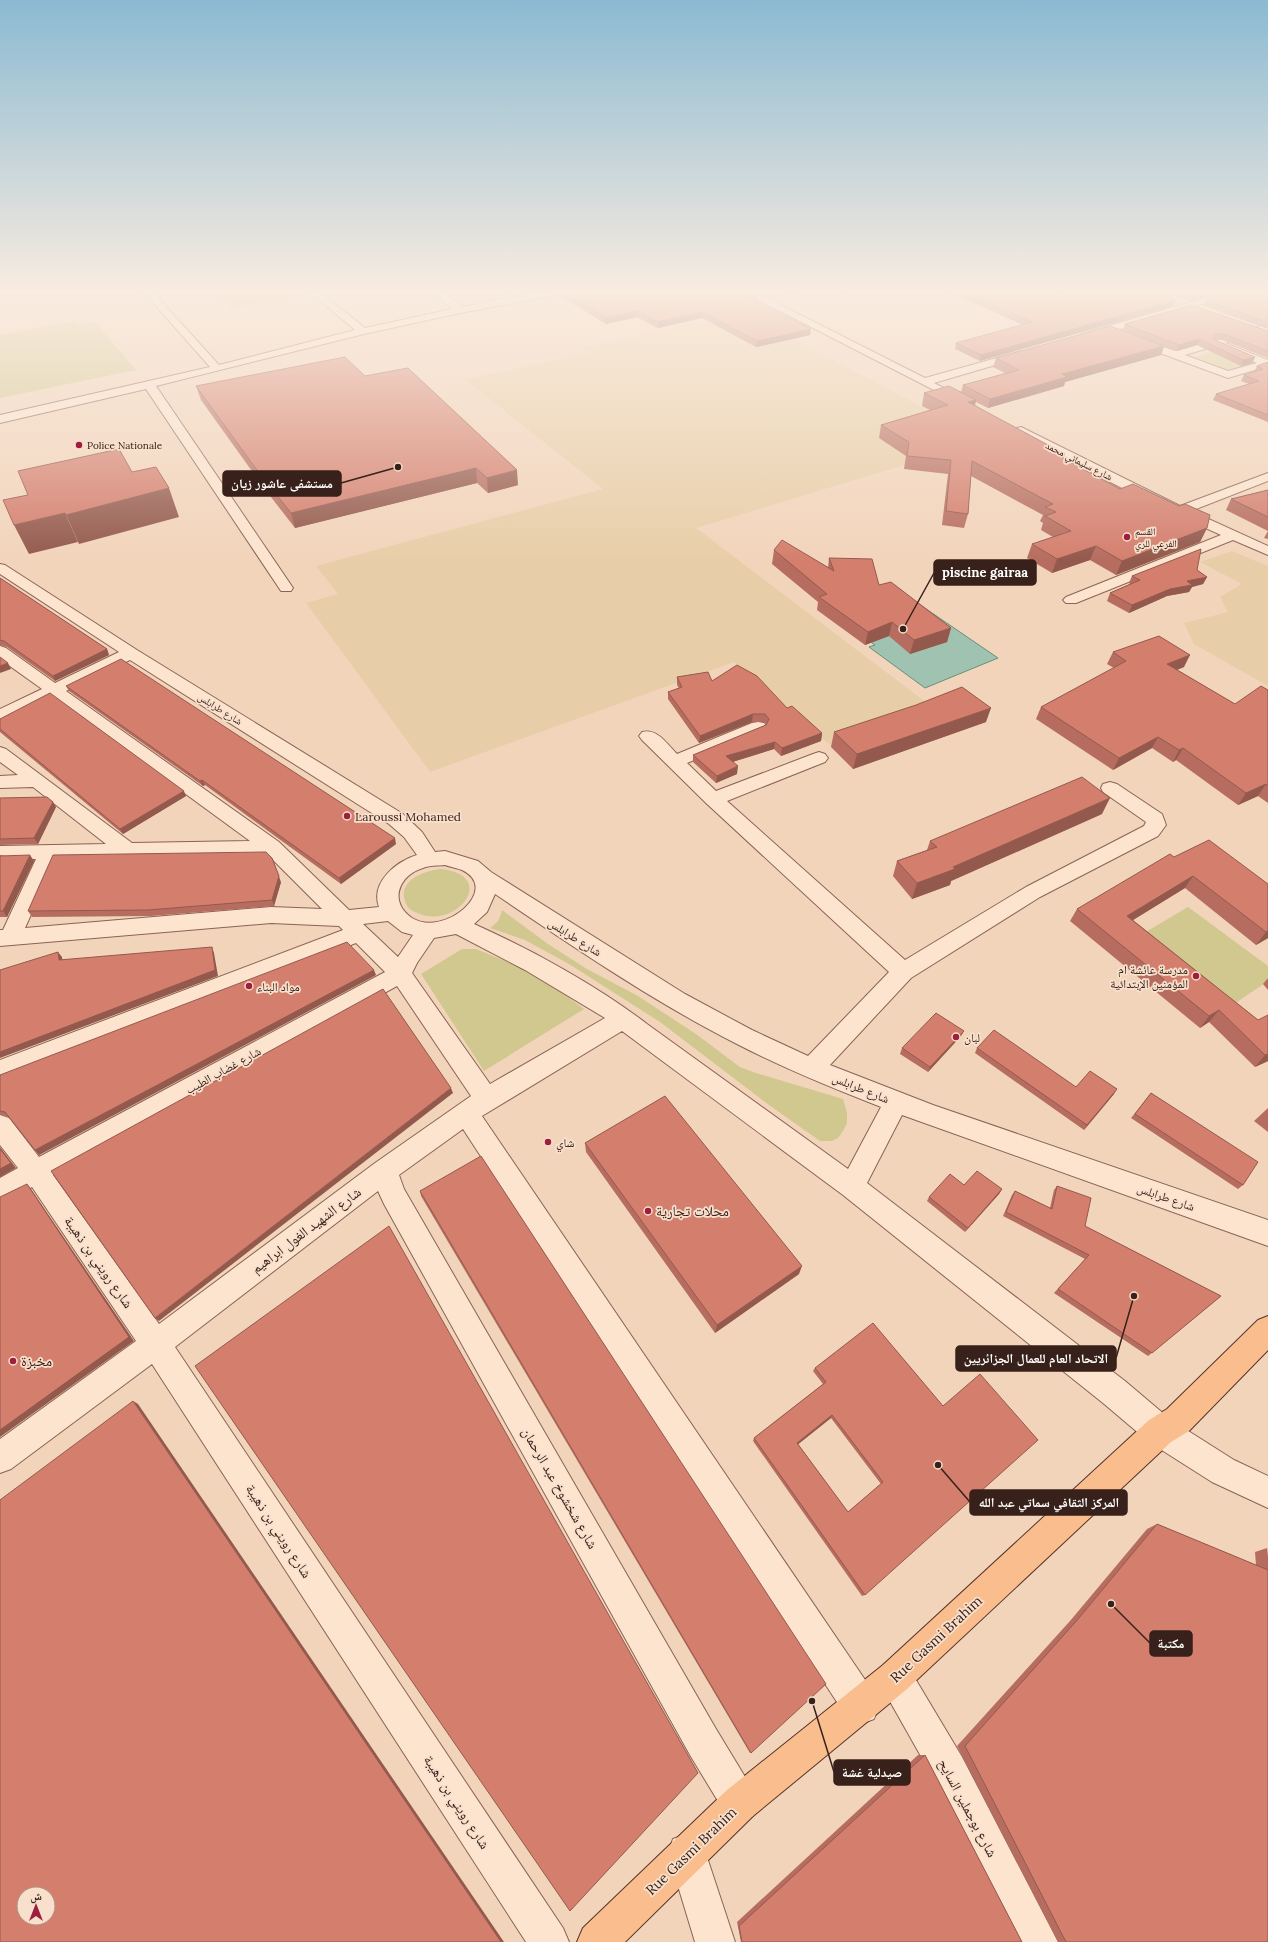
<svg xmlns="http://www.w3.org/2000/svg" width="1268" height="1942" viewBox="0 0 1268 1942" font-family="Lora,'Noto Naskh Arabic',serif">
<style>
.farmland{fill:#e8cea8}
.green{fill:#d0c88f}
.water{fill:#a0c2b0;stroke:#67907c}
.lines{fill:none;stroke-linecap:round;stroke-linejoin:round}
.minor-casing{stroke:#8a6354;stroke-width:2}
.major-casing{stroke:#573329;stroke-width:2}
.minor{fill:#fce4cf;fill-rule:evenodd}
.major{fill:#fabe8e;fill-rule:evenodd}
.wall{fill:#b66d5f;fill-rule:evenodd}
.shaded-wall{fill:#94594d}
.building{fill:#d47f6e;stroke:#94594d;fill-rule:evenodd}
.poi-dot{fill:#9f1e3f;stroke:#f8e0cc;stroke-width:1.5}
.labels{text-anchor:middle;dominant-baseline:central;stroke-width:3.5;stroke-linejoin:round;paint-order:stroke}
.far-poi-label{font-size:10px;fill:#38211a;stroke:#f8e0cc;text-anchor:start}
.far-street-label{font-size:10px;fill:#38211a;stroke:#f8e0cc}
.poi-label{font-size:12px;fill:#38211a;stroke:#f8e0cc;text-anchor:start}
.street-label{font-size:12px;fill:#38211a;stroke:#f8e0cc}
.near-poi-label{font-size:14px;fill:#38211a;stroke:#f8e0cc;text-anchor:start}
.near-street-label{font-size:14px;fill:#38211a;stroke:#f8e0cc}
.leader{fill:none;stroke:#38211a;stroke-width:1.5}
.callout-dot{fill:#38211a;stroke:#f8e0cc;stroke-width:1.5}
.callout{fill:#38211a;stroke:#38211a;stroke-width:1.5}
.callout-label{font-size:13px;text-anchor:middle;font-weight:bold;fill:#fff}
</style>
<rect width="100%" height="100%" fill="#f2d4bb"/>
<g class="farmland">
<polygon points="707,320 756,347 792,339 987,440 696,528 944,716 844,757 734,662 430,772 306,603 338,594 316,566 603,489 466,380 589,352 583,348"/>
<polygon points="1232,551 1268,566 1268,686 1194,644 1184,623 1228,612 1220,597 1242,584 1200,562"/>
</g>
<g class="green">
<polygon points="252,289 298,289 304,294 231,309 217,296"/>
<polygon points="75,321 80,325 95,322 136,370 0,398 0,335"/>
<polygon points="1224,347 1262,363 1233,372 1196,357"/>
<path d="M440,869c61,6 15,64 -25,43 -5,-2 -9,-6 -10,-11 -7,-21 19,-30 35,-32z"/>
<polygon points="1188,907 1268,966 1268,981 1234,1004 1144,933"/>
<path d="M502,910l46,34 39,25 51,27 58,38 44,33 16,6 87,26 4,14v10l-4,8 -5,7 -6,3h-12l-51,-36 -109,-83 -91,-58 -44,-24 -35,-12c7,-5 10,-8 12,-18z"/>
<polygon points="462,949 476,949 539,975 584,1009 484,1071 421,974"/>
</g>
<polygon class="water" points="894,587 998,658 925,688 869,647 875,645 828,612"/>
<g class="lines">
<defs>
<g id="minor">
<polygon points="141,289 150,289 219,365 355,330 306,289 316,289 365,328 452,309 430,289 440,289 462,307 555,289 576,289 572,292 460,313 364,334 156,386 293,588 291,591 281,591 279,588 146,389 0,423 0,415 210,367"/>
<polygon points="737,289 749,289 925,378 1022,351 1027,354 1026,356 934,383 969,401 971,403 969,405 965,406"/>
<polygon points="1236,289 1252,289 1090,338 1082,338 1081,336 1082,334"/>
<path d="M1268,324v6l-43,13 43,17v6l-40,12 -98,-36 -1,-2 5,-3 4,1 37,13zM1222,344l-1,2 1,2 35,15 -29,8 -43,-16z"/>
<polygon points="1021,427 1180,506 1268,473 1268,481 1191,511 1268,546 1268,555 1233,540 1076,603 1066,603 1063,600 1066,597 1221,535 1157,506 1017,434 1015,431 1017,428"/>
<path d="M0,564l5,1 132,85 266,164 19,18 13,20 10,-1 33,10 13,11 194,122 67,36 56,26 81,-84 -183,-169 -64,-63 -3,-4 3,-4c15,-4 25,12 35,22l75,-31 6,-1 6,1 3,4 -3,4 -77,32 29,28 97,-37 6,-2 6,2 3,4 -3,4 -98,39 178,159 121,-73 118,-61 2,-4 -43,-30 -2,-4 2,-4 7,-2 7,2 45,30 4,11 -8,11 -118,61 -129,81 -81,87 103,40 335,115v26l-366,-131 -35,68 258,198 46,39 63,40 34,16v32l-56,-26 -63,-40 -46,-39 -260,-208 -221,-164 -140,85 392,577 5,13 -5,13 -13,5 -13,-5 -385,-590 -64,46 5,14 312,540 37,61 6,13 -6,13 -13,6 -13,-6 -37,-61 -306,-551 -6,-13 -203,156 388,581 6,14h-43l-374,-578 -141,105 -11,4v-34l136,-98 -104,-154 -32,16v-25l18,-10 -18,-23v-30l9,3 30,39 346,-185 -29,-29 -356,137v-20l343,-130 -4,-4 -68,-3 -271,23v-16h3l33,-71 -36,1v-14l106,-2 -73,-57 -33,1v-12l18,-1 -18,-13v-15l6,2 126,94 118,-2 -197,-144 -53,24v-12l42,-20 -42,-30v-13l6,2 49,35 64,-31 -119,-78zM130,660l259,164 15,13 13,18c-20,6 -47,27 -38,52l-30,3 -70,-68 -213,-151zM267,854l55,55 -51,-2 -246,21 31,-69zM445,865c5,2 12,3 17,5 40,19 -18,68 -50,48 -24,-16 -13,-43 11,-50 7,-3 15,-2 22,-3zM495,894c79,53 157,107 242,150 46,24 95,44 144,63l-33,62 -201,-145c-49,-38 -115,-74 -173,-100l13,-12zM388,921l14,11 11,3 -15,22 -35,-33zM456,934l69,36 80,48 -115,66 -78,-111 5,-10 17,-25zM397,986l74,110 -96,67 -216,161 -106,-149z"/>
<polygon points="895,1660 907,1665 962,1757 1058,1942 1017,1942 936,1783 883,1689 878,1677 883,1665"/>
<polygon points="687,1834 701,1839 735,1942 695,1942 668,1853 673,1839"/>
</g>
<polygon id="major" points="1268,1316 1268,1350 1189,1431 1171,1442 907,1689 753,1816 625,1942 577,1942 583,1928 727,1790 883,1665 1149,1420 1167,1409 1258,1320"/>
</defs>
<use href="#minor" class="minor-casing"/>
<use href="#major" class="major-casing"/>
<use href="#minor" class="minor"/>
<use href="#major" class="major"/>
</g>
<g class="wall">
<polygon points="753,289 808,289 770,298"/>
<polygon points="834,289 864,289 841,293"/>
<polygon points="943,289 1077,289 1052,296 1055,299 1174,306 980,361 955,349 956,343 1023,325"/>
<polygon points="1156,289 1230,289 1189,301"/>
<polygon points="1268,289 1268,329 1204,306 1206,300"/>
<polygon points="560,290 757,301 756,301 810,335 756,347 702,318 658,328 637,317 606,324 560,296"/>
<polygon points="1125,324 1268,331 1268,358 1222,340 1215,340 1255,357 1252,363 1241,366 1197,345 1177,351 1164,346 1161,355 1065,382 1064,386 988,408 976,402 975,405 1063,458 1120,489 1207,528 1200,542 1116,575 1090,560 1052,573 1027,558 1032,544 1053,537 1041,530 1043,523 1040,521 1043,515 971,476 968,514 964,528 942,525 948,474 904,469 906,456 879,438 881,425 930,410 922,406 924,393 961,392 963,385 1005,373 993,367 996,358 1123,330"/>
<polygon points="1268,362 1268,422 1213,400 1216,394 1249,384 1241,381 1244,375 1254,372 1257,366"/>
<polygon points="365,376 518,485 488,493 477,483 295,528 264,488 201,400 196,386"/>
<polygon points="1268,490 1268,539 1264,538 1268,531 1226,510 1231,499"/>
<polygon points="774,550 828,568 829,558 879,585 951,628 947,642 910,654 889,636 865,645 817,610 818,602 772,564"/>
<polygon points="1197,570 1207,577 1203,584 1192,587 1189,592 1167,596 1129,613 1107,601 1110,593 1130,584 1129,583 1132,576"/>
<polygon points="0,578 107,649 109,655 55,681 7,647 0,645"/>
<polygon points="1113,652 1184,667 1177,670 1235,704 1268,690 1268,803 1258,796 1238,805 1176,760 1173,762 1152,748 1113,770 1036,719 1041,707 1114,668 1107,664"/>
<polygon points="677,677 712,681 787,708 822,733 821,741 781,756 774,749 732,762 737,774 716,783 693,762 693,755 766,725 766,724 764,722 752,722 699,743 668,699 668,692 679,688 677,685"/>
<polygon points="66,686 396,844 341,884 205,785 203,786 69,691"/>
<polygon points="0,719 186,796 123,834 0,732"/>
<polygon points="986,722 853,769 831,747 834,732"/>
<polygon points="0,798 56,807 38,844 0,845"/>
<polygon points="1102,814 951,881 950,885 912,899 893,876 897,861 927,850 930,841"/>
<polygon points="0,855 34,861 7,917 0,917"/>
<polygon points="1174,857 1268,884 1268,938 1256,945 1185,888 1133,920 1258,1020 1268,1061 1255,1067 1209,1022 1200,1028 1070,921 1077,909"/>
<polygon points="281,882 274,906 151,916 32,917 28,911"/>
<polygon points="376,975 39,1155 9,1117 0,1114 0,1075"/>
<polygon points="1268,978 1268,990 1263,984"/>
<polygon points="961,1036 928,1072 900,1054 902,1048"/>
<polygon points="977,1048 1076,1087 1114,1094 1084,1130 975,1053"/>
<polygon points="1151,1093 1243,1185 1238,1189 1131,1118"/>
<polygon points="1268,1108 1268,1132 1254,1121"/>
<polygon points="585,1143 799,1274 715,1333 586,1152"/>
<polygon points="964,1185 1002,1189 999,1194 965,1232 927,1201 929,1197"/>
<polygon points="1057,1186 1085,1226 1221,1296 1148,1356 1054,1293 1085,1259 1003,1216 1012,1195 1015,1191 1050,1208 1054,1190"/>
<polygon points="420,1191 751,1753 750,1753 421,1196"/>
<path d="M815,1368l128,38 -78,189 -3,1 -109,-155 1,-3 69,-54 -10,-13zM831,1418l50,66 -33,28 -50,-68z"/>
<polygon points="1157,1524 1256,1565 1255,1552 1267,1548 1268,1556 1268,1942 1058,1942 957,1746 1070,1621 1147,1529"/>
<polygon points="918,1755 925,1755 1022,1942 741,1942 737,1922"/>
</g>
<g class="shaded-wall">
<polygon points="784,289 808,289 770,298 771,292"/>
<polygon points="842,289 864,289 841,293"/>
<polygon points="1058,289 1077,289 1051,297 1049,295 1052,291"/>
<polygon points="1213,289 1230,289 1189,301 1191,296"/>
<polygon points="757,295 757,301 748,303 748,297"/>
<polygon points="1176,300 1174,306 980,361 981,355"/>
<polygon points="637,311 637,317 606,324 606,318"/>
<polygon points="702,312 702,318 658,328 658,322"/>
<polygon points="811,329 810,335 756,347 757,341"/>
<polygon points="1199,339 1197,345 1177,351 1179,345"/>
<polygon points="1164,346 1161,355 1065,382 1064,386 988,408 990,399 1062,374"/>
<polygon points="1255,357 1252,363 1241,366 1243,360"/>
<polygon points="976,400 973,413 968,402"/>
<polygon points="1065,454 1060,468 1059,456"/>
<polygon points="476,468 477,483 295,528 291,513"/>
<polygon points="517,470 518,485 488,493 487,478"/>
<polygon points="169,488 179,517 79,544 66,515"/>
<polygon points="65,513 78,542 29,554 14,525"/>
<polygon points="1207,528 1200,542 1116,575 1122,561"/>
<polygon points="1096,546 1090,560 1052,573 1057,559"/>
<polygon points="1207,577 1203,584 1192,587 1189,592 1167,596 1129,613 1132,605 1187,581"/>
<polygon points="892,622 889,636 865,645 868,632"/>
<polygon points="951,628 947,642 910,654 914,640"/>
<polygon points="107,649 109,655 55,681 53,676"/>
<polygon points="1190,655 1184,667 1161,676 1167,664"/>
<polygon points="8,663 11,669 0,673 0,666"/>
<polygon points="991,708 986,722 853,769 857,754"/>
<polygon points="753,714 752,722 699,743 700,736"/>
<polygon points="822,733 821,741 781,756 782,748"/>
<polygon points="1158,737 1152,748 1113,770 1119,758"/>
<polygon points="775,742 774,749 726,764 726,756"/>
<polygon points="1183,748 1176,760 1173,762 1179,750"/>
<polygon points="738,766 737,774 716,783 717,776"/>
<polygon points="202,780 205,785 203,786 200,781"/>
<polygon points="1266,784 1258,796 1238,805 1246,793"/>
<polygon points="184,791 186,796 123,834 120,829"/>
<polygon points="1110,798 1102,814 951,881 950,885 912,899 917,883 953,867"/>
<polygon points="53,802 56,807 38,844 34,838"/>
<polygon points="395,838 396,844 341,884 339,878"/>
<polygon points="30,855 34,861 7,917 3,911"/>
<polygon points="272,858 281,882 274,906 272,900"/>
<polygon points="1193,876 1185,888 1120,928 1127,916"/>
<polygon points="1268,931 1268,938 1256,945 1266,932"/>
<polygon points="212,947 214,953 218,976 0,1058 0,1052"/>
<polygon points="58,952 62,957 63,966 59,960"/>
<polygon points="374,970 376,975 39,1155 35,1150"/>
<polygon points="1219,1010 1209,1022 1200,1028 1209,1016"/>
<polygon points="964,1031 961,1036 928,1072 930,1067"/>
<polygon points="1268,1054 1268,1061 1255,1067 1265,1055"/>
<polygon points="451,1088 453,1093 159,1321 155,1318"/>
<polygon points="1117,1089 1114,1094 1084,1130 1087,1125"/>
<polygon points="0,1147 16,1168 0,1177"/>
<polygon points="27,1184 31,1189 134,1341 0,1437 0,1430"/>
<polygon points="1002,1189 999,1194 965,1232 968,1228"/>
<polygon points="802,1266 799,1274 715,1333 717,1325"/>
<polygon points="133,1401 138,1404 504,1942 501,1942"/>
<polygon points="832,1415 831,1418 796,1446 797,1443"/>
</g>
<g class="building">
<polygon points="564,289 746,289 757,295 748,297 811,329 757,341 702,312 658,322 637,311 606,318 560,290"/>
<polygon points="765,289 784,289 771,292"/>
<polygon points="957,289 1058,289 1052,291 1049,295 1055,299 1084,289 1150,289 1176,300 981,355 956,343 1032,322"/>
<polygon points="1173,289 1213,289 1191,296"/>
<polygon points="1241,289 1268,289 1268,323 1206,300"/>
<polygon points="1191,305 1268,331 1268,351 1224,334 1214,334 1213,338 1215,340 1255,357 1243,360 1199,339 1179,345 1125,324"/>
<polygon points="1110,326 1164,346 1062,374 1067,377 990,399 963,385 1019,370 996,358"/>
<polygon points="345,357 365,376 408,368 517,470 487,478 476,468 291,513 259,473 196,386"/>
<polygon points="1268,362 1268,415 1216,394 1259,381 1244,375 1263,369 1257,366"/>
<polygon points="949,386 976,400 968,402 1065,454 1059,456 1120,489 1133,484 1179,506 1185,504 1210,515 1207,528 1122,561 1096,546 1057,559 1032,544 1071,531 1045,516 1056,512 1045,507 1053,504 972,461 968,514 946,511 951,460 907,456 909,442 881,425 948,405 924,393"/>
<polygon points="119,449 132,472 156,467 169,488 66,515 65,513 14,525 3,500 28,495 18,471"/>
<polygon points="1268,490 1268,517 1231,499"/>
<polygon points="782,540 834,571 829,558 872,559 879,585 891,582 951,628 914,640 892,622 868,632 819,597 827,594 774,550"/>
<polygon points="1201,549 1197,570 1207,577 1187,581 1192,585 1170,589 1132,605 1110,593 1140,580 1132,576"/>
<polygon points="0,578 107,649 53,676 4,641 0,640"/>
<polygon points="1159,636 1190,655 1167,664 1235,704 1261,686 1268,690 1268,786 1266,784 1246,793 1183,748 1179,750 1158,737 1119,758 1041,707 1126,661 1113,652"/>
<polygon points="0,657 8,663 0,666"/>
<polygon points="121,659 395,838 339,878 202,780 200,781 66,686"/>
<polygon points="737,665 757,676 787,708 792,706 822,733 782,748 775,742 726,756 738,766 717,776 693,755 766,725 769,719 765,714 753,714 700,736 668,692 682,687 677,677 708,672 712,681"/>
<polygon points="962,687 991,708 857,754 834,732 916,705"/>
<polygon points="50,693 184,791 120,829 0,729 0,719"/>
<polygon points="1082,777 1110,798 953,867 955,869 917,883 897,861 937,847 930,841"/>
<polygon points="47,797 53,802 34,838 0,839 0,798"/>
<polygon points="1209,840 1268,884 1268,931 1266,932 1193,876 1127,916 1258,1020 1268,1015 1268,1054 1265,1055 1219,1010 1209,1016 1077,909 1170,854 1174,857"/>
<polygon points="266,852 272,858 279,876 272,900 148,910 28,911 53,855"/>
<polygon points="30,855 3,911 0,911 0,856"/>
<polygon points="347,942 374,970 35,1150 5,1112 0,1111 0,1075"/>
<polygon points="212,947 215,970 0,1052 0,970 58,952 59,960"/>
<polygon points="383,989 451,1088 155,1318 51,1171"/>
<polygon points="936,1013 964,1031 930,1067 902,1048"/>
<polygon points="994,1030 1076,1087 1090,1071 1117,1089 1087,1125 977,1048"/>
<polygon points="1151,1093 1258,1162 1243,1185 1135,1114"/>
<polygon points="665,1096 802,1266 717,1325 585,1143"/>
<polygon points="0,1149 11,1163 0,1169"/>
<polygon points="481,1156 826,1684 751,1753 420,1191"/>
<polygon points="977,1171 1002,1189 968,1228 929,1197 950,1174 964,1185"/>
<polygon points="27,1184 129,1337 0,1430 0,1197"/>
<polygon points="1057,1186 1091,1198 1085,1226 1221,1296 1152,1353 1058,1289 1089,1255 1006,1212 1015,1191 1052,1209"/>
<polygon points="389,1226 698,1773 570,1911 195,1366"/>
<path d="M873,1323l70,83 37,-32 58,66 -173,155 -111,-157 72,-56 -11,-14zM832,1415l51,67 -35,30 -51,-69z"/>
<path d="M133,1401l368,541h-501v-442zM24,1894h24v24h-24z"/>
<polygon points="1157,1524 1268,1570 1268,1942 1066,1942 965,1746 1079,1618"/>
<polygon points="925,1755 1022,1942 742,1942 739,1926"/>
</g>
<linearGradient id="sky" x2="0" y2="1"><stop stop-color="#8bbad2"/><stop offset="0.52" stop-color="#f9ece0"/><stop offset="1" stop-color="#f9ece0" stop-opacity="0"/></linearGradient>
<rect width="1268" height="561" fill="url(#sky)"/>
<g class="poi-dot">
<circle cx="79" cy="445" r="4"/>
<circle cx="1127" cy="537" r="4"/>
<circle cx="347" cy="816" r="4"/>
<circle cx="1196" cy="976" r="4"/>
<circle cx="249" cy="986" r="4"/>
<circle cx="956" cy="1037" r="4"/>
<circle cx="548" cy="1142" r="4"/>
<circle cx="648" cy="1211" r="4"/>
<circle cx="13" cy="1361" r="4"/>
</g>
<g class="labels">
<g class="far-poi-label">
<text x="87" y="445">Police Nationale</text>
<text x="1135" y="531">القسم<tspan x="1135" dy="12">الفرعي للري</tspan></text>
</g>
<g class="far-street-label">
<text transform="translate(1079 461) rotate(27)">شارع سليماني محمد</text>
<text transform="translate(220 709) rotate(32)">شارع طرابلس</text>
</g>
<g class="poi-label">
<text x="355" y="816">Laroussi Mohamed</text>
<text x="1188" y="969" text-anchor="end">مدرسة عائشة ام<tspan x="1188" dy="14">المؤمنين الإبتدائية</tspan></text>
<text x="257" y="986">مواد البناء</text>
<text x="964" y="1037">لبان</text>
<text x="556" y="1142">شاي</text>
</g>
<g class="street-label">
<text transform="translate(575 937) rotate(32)">شارع طرابلس</text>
<text transform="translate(223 1070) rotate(-29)">شارع غضاب الطيب</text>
<text transform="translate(861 1088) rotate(22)">شارع طرابلس</text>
<text transform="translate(1166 1197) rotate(19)">شارع طرابلس</text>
</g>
<g class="near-poi-label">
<text x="656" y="1211">محلات تجارية</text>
<text x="21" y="1361">مخبزة</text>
</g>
<g class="near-street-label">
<text transform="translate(306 1230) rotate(-37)">شارع الشهيد الغول ابراهيم</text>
<text transform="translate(99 1262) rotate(55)">شارع رويني بن ذهيبة</text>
<text transform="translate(560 1488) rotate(60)">شارع شخشوخ عبد الرحمان</text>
<text transform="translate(279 1531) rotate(57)">شارع رويني بن ذهيبة</text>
<text transform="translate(936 1639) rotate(-43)">Rue Gasmi Brahim</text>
<text transform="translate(457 1802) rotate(57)">شارع رويني بن ذهيبة</text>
<text transform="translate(968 1808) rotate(62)">شارع بوجملين السايح</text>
<text transform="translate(691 1851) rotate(-44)">Rue Gasmi Brahim</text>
</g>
</g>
<path class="leader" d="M398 467L341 483M903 629L934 573M1134 1296L1116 1358M938 1465L970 1502M1111 1604L1150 1643M812 1701L834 1772"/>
<g class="callout-dot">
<circle cx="398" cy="467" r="4"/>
<circle cx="903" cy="629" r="4"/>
<circle cx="1134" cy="1296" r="4"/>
<circle cx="938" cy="1465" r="4"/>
<circle cx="1111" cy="1604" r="4"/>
<circle cx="812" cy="1701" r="4"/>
</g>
<g class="callout">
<rect x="223" y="471" width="118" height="25" rx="4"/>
<rect x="934" y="560" width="102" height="25" rx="4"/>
<rect x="956" y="1346" width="160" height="25" rx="4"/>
<rect x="970" y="1490" width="157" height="25" rx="4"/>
<rect x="1150" y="1631" width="42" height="25" rx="4"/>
<rect x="834" y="1760" width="76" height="25" rx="4"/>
</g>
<g class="callout-label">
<text x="282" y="488">مستشفى عاشور زيان</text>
<text x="985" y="577">piscine gairaa</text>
<text x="1036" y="1363">الاتحاد العام للعمال الجزائريين</text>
<text x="1049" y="1507">المركز الثقافي سماتي عبد الله</text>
<text x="1171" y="1648">مكتبة</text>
<text x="872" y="1777">صيدلية غشة</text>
</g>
<g transform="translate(36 1906)"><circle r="19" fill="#f8e0cc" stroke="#ab9485"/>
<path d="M0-3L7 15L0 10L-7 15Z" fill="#9f1e3f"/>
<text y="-6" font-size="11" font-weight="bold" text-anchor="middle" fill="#38211a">ش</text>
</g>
</svg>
